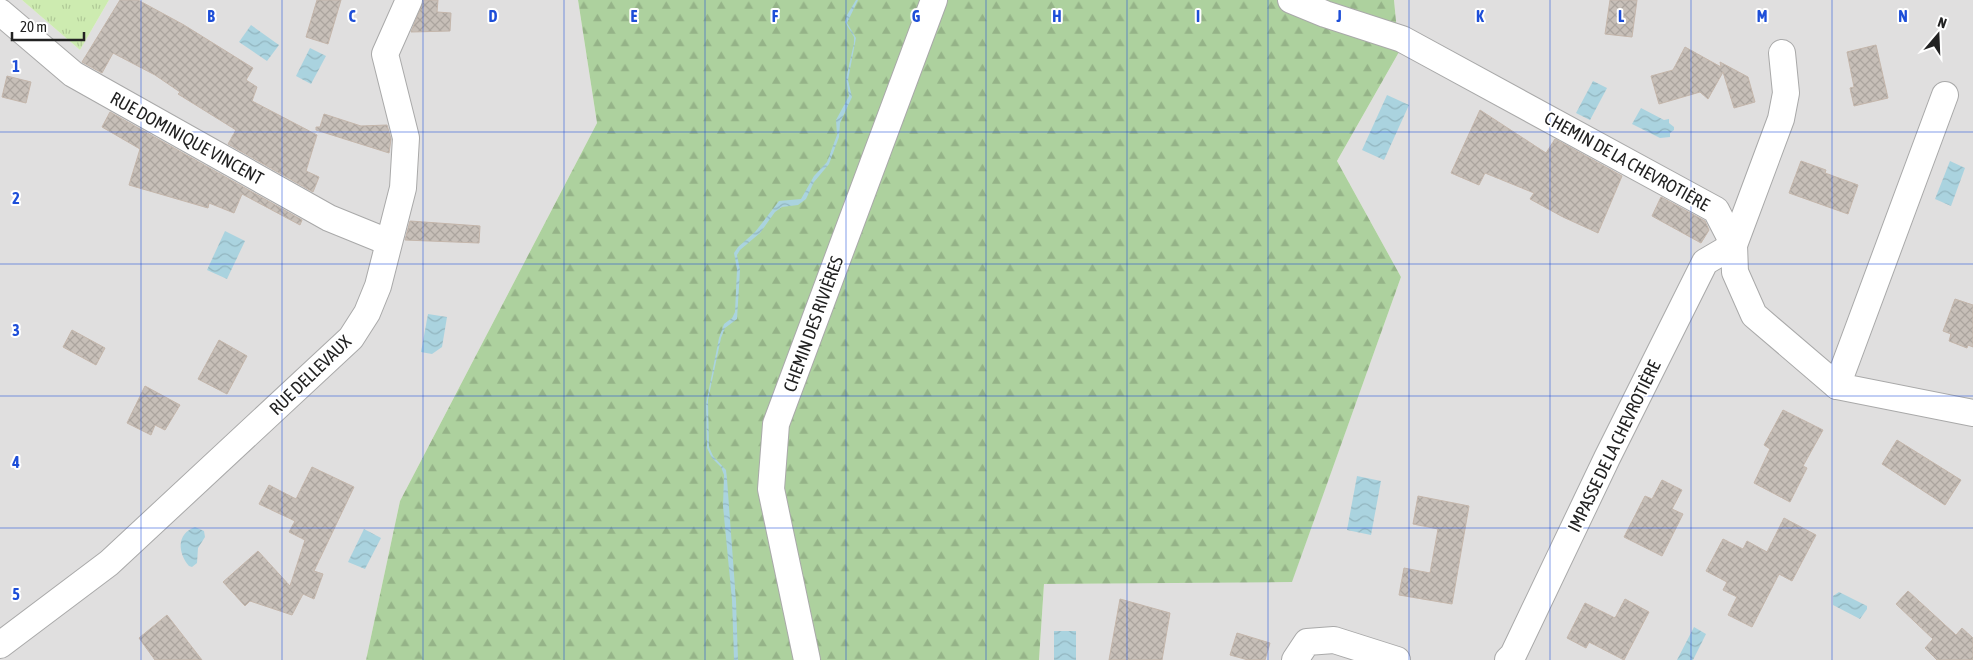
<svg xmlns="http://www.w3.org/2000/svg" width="1973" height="660" viewBox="0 0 1973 660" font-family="'Asap Condensed',sans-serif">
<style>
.residential{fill:#e0dfdf}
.grass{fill:url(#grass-tufts)}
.forest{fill:url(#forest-firs)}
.water{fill:url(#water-waves)}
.building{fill:url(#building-cross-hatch);stroke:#c4b6ab}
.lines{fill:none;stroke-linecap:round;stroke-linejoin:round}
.minor-casing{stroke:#a9a9a9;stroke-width:28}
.minor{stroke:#fff;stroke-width:26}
.grid{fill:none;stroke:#1d4ed8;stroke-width:1;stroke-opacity:0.55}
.labels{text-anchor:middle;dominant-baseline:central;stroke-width:4;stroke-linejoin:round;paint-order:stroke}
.street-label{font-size:18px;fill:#222;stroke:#fff}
.grid-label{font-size:16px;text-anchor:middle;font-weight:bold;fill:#1d4ed8;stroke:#fff;stroke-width:4;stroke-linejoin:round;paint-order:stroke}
</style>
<defs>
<pattern id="grass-tufts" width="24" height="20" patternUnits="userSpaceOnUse" patternTransform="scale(1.25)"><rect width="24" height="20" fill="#cdebb0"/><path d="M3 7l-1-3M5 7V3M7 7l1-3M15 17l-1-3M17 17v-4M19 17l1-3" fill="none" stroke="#b0c997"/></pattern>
<pattern id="forest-firs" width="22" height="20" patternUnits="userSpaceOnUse" patternTransform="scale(1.25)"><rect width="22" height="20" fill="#add19e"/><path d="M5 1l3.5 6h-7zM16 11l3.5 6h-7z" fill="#95b388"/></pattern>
<pattern id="water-waves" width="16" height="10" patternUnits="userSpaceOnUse" patternTransform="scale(1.25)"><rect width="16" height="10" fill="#aad3df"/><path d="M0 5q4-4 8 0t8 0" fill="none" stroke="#92b5bf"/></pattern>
<pattern id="building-cross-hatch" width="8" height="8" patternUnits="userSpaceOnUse" patternTransform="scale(1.25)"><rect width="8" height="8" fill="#c7bfb8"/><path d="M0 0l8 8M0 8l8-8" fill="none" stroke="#aba49e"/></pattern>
</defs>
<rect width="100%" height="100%" fill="#f2efe9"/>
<g class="residential">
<polygon points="0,0 22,0 80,50 109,0 578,0 597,123 400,501 366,660 0,660"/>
<polygon points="1394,0 1973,0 1973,660 1039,660 1044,584 1292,581 1401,277 1337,161 1399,52"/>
</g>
<polygon class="grass" points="22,0 109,0 80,50"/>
<polygon class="forest" points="578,0 1394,0 1399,52 1337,161 1401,277 1292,582 1044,584 1039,660 366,660 400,501 597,123"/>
<g class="water">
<polygon points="856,0 858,0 847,23 856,38 848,80 852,97 840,123 839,137 829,164 814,182 806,199 798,205 782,207 775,212 760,233 740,250 737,255 740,270 737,319 725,328 721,338 708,400 709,447 713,456 726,470 727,479 736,601 738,660 734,660 732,600 723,506 724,475 721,467 712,458 707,448 706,404 719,338 724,324 732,318 735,312 737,269 734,253 738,247 755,232 779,201 801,199 814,176 827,162 837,135 836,120 849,96 846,79 854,43 854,37 845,22 847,15"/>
<polygon points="251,25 279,45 267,61 239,42"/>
<polygon points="310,48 326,56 311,84 296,76"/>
<polygon points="1593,81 1607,88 1590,120 1576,113"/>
<polygon points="1387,95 1409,105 1384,160 1362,150"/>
<polygon points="1641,108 1664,120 1669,119 1669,123 1674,127 1674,130 1670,133 1670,137 1660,138 1632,124"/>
<polygon points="1950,161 1965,168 1951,206 1935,199"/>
<polygon points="225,231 245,241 227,279 207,270"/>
<polygon points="428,314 447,317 442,347 432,354 421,352"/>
<polygon points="1357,476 1381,481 1371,535 1347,530"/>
<path d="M195,527l9,4 1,6 -7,11 -1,15 -5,4 -3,-1c-11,-13 -13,-32 6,-39z"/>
<polygon points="364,529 381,538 365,569 348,562"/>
<polygon points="1839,592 1867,606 1867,609 1860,619 1833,605 1833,596"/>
<polygon points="1694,627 1706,634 1693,660 1677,660"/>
<rect x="1054" y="631" width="22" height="29"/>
</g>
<g class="building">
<polygon points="120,0 138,0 184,25 253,68 246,80 257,87 252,101 317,135 306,171 319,177 313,192 228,144 236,130 178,94 180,92 155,75 113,53 102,73 82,62"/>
<polygon points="317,0 341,0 328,44 306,37"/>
<polygon points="424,0 438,0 437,12 451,13 450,31 411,32"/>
<polygon points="1610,0 1637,0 1632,37 1605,34"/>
<polygon points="1876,45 1888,98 1854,106 1850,88 1854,87 1847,52"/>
<polygon points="1685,47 1721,67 1720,62 1748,77 1755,102 1734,108 1723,72 1708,99 1700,92 1659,104 1651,76 1673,70"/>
<polygon points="7,76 31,82 26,103 2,97"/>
<polygon points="1480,110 1546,153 1555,139 1622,176 1598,233 1563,217 1530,199 1534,193 1485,173 1479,185 1451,173"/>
<polygon points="110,112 302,220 300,225 242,194 234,213 209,203 208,208 129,185 140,149 102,127"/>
<polygon points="324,114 361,126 387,125 391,139 389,153 316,130 316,127 320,127"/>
<polygon points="1801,161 1826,170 1825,173 1858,185 1848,214 1789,193"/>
<polygon points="1661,197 1705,221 1709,230 1701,243 1652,216"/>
<polygon points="410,221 480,226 479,243 405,240"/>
<polygon points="1955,299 1973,305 1973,347 1968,345 1967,348 1949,341 1951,334 1943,331"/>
<polygon points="72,330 105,348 96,365 63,347"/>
<polygon points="219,340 247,356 227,394 198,379"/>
<polygon points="145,386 180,405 165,430 155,425 151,435 127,423"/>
<polygon points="1783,410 1823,430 1803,466 1807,468 1790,502 1754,483 1770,449 1764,445"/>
<polygon points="1897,440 1961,480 1945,505 1882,464"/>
<polygon points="312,467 354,487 314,571 323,574 314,599 303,594 292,615 250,601 245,606 223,582 258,551 290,586 305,540 289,532 295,521 259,504 269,485 296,499"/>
<polygon points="1662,480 1682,490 1672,509 1683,514 1662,556 1624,537 1645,496 1652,499"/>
<polygon points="1418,496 1469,506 1452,604 1399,595 1404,568 1430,573 1438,529 1413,524"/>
<polygon points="1784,518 1816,535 1792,581 1779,574 1752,627 1728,615 1737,597 1723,590 1727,582 1706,571 1723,539 1743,549 1747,541 1767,552"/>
<polygon points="1908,591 1956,635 1962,628 1973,638 1973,660 1937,660 1925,648 1933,639 1896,604"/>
<polygon points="1120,599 1170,613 1162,660 1109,660"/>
<polygon points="1625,599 1649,612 1624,660 1589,642 1586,648 1567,638 1585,603 1615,618"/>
<polygon points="167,615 202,660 155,660 139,638"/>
<polygon points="1237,633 1270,643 1265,660 1248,660 1230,655"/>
</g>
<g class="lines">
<defs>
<g id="minor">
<polyline points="1291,0 1325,14 1402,39 1716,210 1734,245 1735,272 1754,315 1837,386 1973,413"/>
<polyline points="0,12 73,74 329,218 388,242"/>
<polyline points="1734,245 1781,119 1786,93 1782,53"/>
<polyline points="1837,386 1945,95"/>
<polyline points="0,645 109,563 351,338 367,313 378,286 403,188 406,138 385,54 409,0"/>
<polyline points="807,660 771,489 776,424 934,0"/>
<polyline points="1295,660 1307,642 1334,640 1397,660"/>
<polyline points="1508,660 1513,655 1607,458 1705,262 1734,245"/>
</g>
</defs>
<use href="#minor" class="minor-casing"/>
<use href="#minor" class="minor"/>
</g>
<path class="grid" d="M141,0v660M282,0v660M423,0v660M564,0v660M705,0v660M846,0v660M986,0v660M1127,0v660M1268,0v660M1409,0v660M1550,0v660M1691,0v660M1832,0v660M0,132h1973M0,264h1973M0,396h1973M0,528h1973"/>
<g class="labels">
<g class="street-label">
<text transform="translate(187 138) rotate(29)">RUE DOMINIQUE VINCENT</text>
<text transform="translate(1627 161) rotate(29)">CHEMIN DE LA CHEVROTIÈRE</text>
<text transform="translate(813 324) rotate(-70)">CHEMIN DES RIVIÈRES</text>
<text transform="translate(310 375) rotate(-44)">RUE DELLEVAUX</text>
<text transform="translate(1614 446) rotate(-64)">IMPASSE DE LA CHEVROTIÈRE</text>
</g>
</g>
<g class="grid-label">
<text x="211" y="22">B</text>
<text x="352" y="22">C</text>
<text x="493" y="22">D</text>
<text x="634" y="22">E</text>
<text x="775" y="22">F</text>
<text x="916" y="22">G</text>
<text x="1057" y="22">H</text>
<text x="1198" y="22">I</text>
<text x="1339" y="22">J</text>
<text x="1480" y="22">K</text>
<text x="1621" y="22">L</text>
<text x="1762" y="22">M</text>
<text x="1903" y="22">N</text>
<text x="16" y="72">1</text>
<text x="16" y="204">2</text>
<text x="16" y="336">3</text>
<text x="16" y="468">4</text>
<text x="16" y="600">5</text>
</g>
<g transform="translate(1938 35) rotate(19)" stroke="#ffffff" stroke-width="4" paint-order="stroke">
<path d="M0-4L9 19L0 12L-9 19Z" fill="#222222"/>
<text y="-8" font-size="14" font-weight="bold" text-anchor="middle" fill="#222222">N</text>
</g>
<path d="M12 32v8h72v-8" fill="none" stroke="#222222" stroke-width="2.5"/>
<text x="20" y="32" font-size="15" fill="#222222" stroke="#ffffff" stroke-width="4" paint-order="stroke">20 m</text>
</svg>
